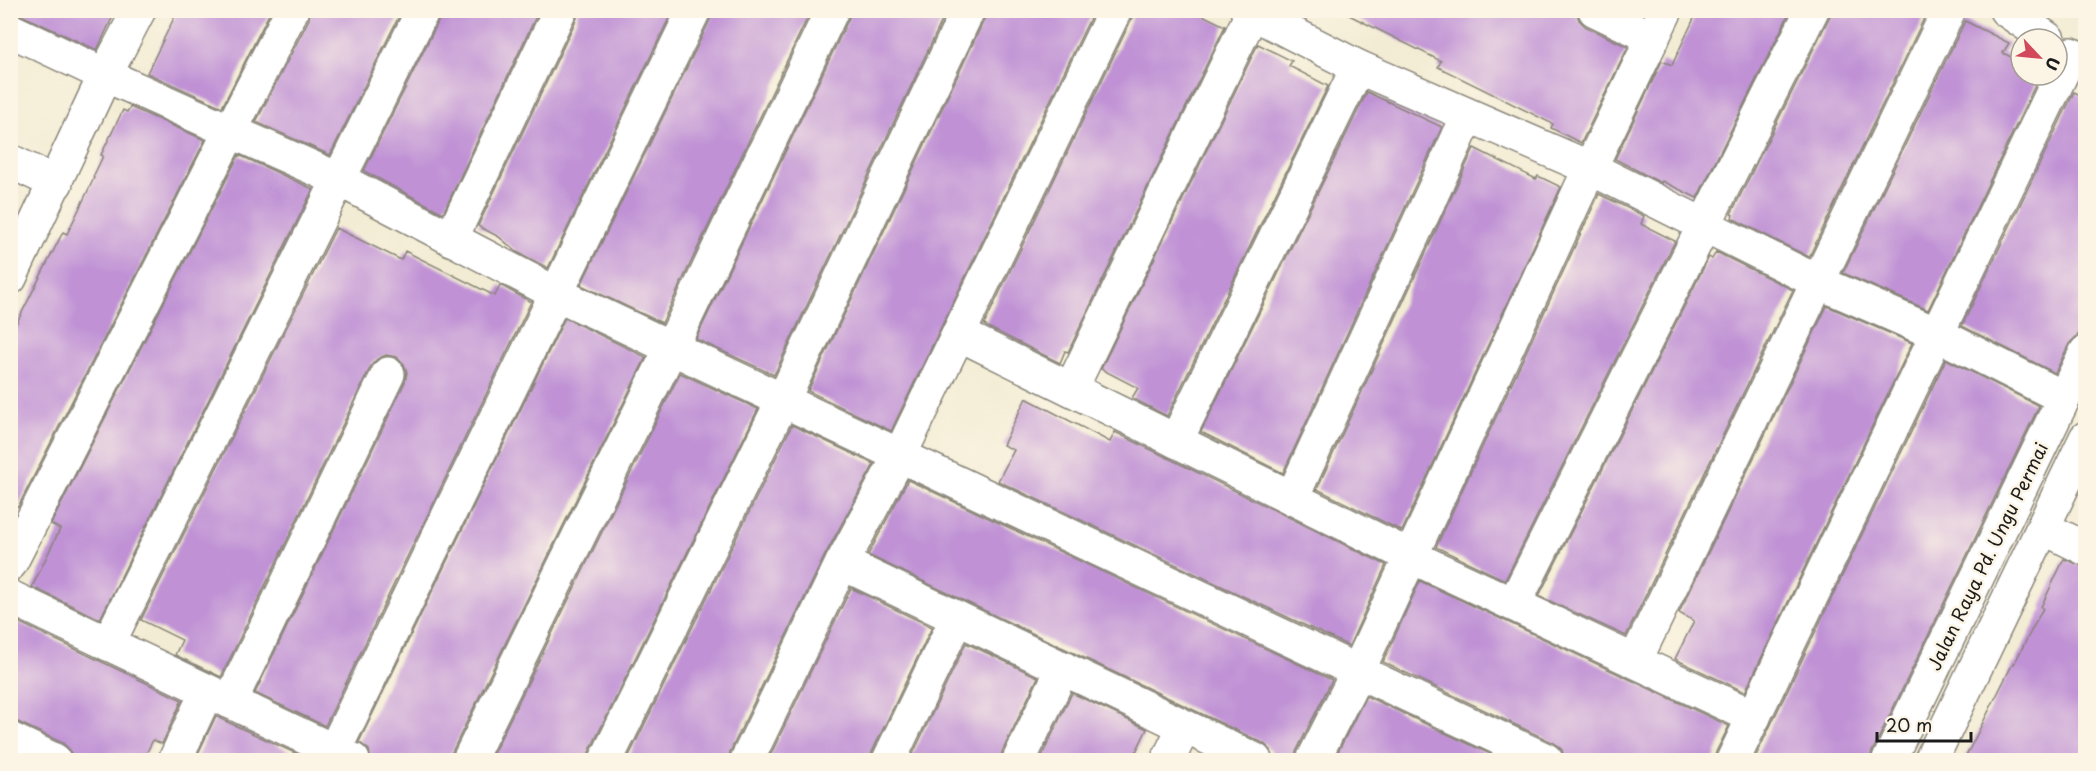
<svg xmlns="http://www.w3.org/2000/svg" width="2096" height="771" viewBox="0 0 2096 771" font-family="'Playpen Sans',sans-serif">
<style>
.building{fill:#c092d5}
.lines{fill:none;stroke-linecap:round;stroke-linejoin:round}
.minor-casing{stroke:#888478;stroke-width:36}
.tertiary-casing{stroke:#888478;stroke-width:36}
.minor{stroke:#fff;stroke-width:33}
.tertiary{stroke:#fff;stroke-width:33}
.labels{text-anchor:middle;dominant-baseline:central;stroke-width:5;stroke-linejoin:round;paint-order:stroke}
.street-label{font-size:18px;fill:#1c1c1c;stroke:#fcf5e5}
</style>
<rect width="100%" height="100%" fill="#fcf5e5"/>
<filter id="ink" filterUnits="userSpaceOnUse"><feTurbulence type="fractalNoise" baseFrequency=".0167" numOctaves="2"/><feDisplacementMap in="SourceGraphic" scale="12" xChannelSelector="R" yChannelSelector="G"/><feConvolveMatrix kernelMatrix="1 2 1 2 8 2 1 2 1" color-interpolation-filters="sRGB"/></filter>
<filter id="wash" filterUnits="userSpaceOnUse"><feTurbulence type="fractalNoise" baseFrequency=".008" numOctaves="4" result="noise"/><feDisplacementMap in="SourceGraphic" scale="24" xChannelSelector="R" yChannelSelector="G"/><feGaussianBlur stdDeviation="1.35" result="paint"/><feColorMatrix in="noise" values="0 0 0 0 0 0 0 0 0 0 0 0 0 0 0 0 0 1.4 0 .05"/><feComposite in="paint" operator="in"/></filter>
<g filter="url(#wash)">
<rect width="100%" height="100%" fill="#f3ecd4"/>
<g id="blocks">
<g class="building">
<polygon points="10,10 116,10 97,50"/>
<polygon points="178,10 271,10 222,107 147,73"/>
<polygon points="310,10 402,10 330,155 256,122 309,19"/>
<polygon points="441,10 539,10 443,213 364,171 440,18"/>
<polygon points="578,10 673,10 548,268 517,252 499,237 478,226 577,18"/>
<polygon points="712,10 811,10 662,323 581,285 711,18"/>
<polygon points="850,10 947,10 774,375 696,339 849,18"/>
<polygon points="986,10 1094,10 891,431 808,391 985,18"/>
<polygon points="1133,10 1192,10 1225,26 1068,352 1065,351 1060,363 984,325 1132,18"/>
<polygon points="1339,10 1576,10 1579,20 1586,27 1628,47 1581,143 1551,128 1553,124 1438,67 1441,61"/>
<polygon points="1698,10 1791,10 1697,198 1662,181 1661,183 1615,159 1662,61 1672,65"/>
<polygon points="1833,10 1928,10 1809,257 1732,218 1733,215 1731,214"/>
<polygon points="1965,21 2009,43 2003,53 2021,62 2021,75 2040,75 1928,310 1843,273"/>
<polygon points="1258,44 1292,61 1289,66 1328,86 1167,416 1132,398 1138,388 1101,369"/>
<polygon points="1367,92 1442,127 1283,473 1201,432"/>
<polygon points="2074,92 2085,97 2085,321 2078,335 2069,344 2055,373 1962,326"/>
<polygon points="130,107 205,140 18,507 10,504 10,336 63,232 67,234 94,178 93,177 103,156 101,155 123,110 127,112"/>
<polygon points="1474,148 1536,179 1538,176 1561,187 1402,531 1317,489"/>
<polygon points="239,155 313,189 100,619 32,587 60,529 51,524"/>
<polygon points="1599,194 1644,216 1641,224 1675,241 1505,580 1436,547"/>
<polygon points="336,228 401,260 405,251 495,296 500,285 531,302 325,726 255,693 405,382 407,372 404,364 397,357 386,355 377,359 371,366 221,677 175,655 182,640 141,620"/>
<polygon points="1716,252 1793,290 1626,636 1539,596 1709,257 1712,259"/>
<polygon points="1827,306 1912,343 1745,692 1675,659 1694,621 1679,613"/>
<polygon points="565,318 646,357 452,752 450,760 371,760 369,750 359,742"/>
<polygon points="1946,359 2039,406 1872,752 1870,760 1754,760"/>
<polygon points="680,373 758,409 589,752 587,760 490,760"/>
<polygon points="1026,398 1110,442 1115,432 1386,565 1349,646 998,481 1014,450 1003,445"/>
<polygon points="792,425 874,464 825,555 730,752 728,760 627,760"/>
<polygon points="908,480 1332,680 1296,752 1294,760 1273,760 1271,750 1263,743 868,555"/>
<polygon points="2064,559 2085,567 2085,760 1964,760 2013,663 2014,664 2043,608 2041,607"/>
<polygon points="1420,581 1729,726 1716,752 1714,760 1564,760 1562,750 1554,743 1383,662"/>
<polygon points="851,588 932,627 872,752 870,760 768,760"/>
<polygon points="10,618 182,700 162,744 153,740 143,760 72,760 70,750 63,743 18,722 10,721"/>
<polygon points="966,643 1038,677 1002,752 1000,760 910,760"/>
<polygon points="1072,693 1147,729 1132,760 1040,760"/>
<polygon points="1366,696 1503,760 1334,760"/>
<polygon points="216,716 221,719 310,760 195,760"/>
</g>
</g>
</g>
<g filter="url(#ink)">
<use href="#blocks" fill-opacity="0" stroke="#888478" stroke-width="1.5"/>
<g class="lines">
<defs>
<g id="minor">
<polyline points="1247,10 1358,67 1590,168 1818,282 1937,334 2064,398"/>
<polyline points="1595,10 1653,38"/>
<polyline points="2006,10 2048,39"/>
<polyline points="10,30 105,75 340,180 555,293 1546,760"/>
<polyline points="10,161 56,183"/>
<polyline points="451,239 560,10"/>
<polyline points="959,334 1410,556 1754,717"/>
<polyline points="1071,389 1252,13"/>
<polyline points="1176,441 1358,67"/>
<polyline points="1292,498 1468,116"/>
<polyline points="2044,528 2086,549"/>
<polyline points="842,563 1255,760"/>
<polyline points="10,564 292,10"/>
<polyline points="10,597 353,760"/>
<polyline points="1514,604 1812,10"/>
<polyline points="108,644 423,10"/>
<polyline points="1635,661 1949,10"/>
<polyline points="230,702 388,374"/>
<polyline points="10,739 54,760"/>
<polyline points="334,751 694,10"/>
<polyline points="175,760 207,691"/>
<polyline points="469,760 675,340 832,10"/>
<polyline points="606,760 783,400 968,10"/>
<polyline points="747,760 842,563 900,455 1115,10"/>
<polyline points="889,760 957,618"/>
<polyline points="1019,760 1063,668"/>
<polyline points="1168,760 1184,727"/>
<polyline points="1313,760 1357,673 1590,168 1666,10"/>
<polyline points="1733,760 2071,54"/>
<polyline points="1889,760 2086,352"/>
<polyline points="1931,760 2086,438"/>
</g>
<polyline id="tertiary" points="10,278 105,75 139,10"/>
</defs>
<use href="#minor" class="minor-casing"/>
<use href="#tertiary" class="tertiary-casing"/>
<use href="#minor" class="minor"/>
<use href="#tertiary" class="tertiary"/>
</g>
</g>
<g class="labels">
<g class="street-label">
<text transform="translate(1987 556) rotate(-64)">Jalan Raya Pd. Ungu Permai</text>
</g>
</g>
<rect width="2096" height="771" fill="none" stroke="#fcf5e5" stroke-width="36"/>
<g transform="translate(2039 57) rotate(116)"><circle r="28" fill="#fcf5e5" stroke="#a29e95" stroke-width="1.5"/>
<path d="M0-4.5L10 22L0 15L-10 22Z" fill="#d1495b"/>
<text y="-9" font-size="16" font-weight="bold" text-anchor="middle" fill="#1c1c1c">U</text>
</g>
<path d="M1877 732v9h94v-9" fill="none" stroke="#1c1c1c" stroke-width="3"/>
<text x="1886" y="732" font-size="18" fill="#1c1c1c" stroke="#fcf5e5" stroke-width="4.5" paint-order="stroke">20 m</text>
</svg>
